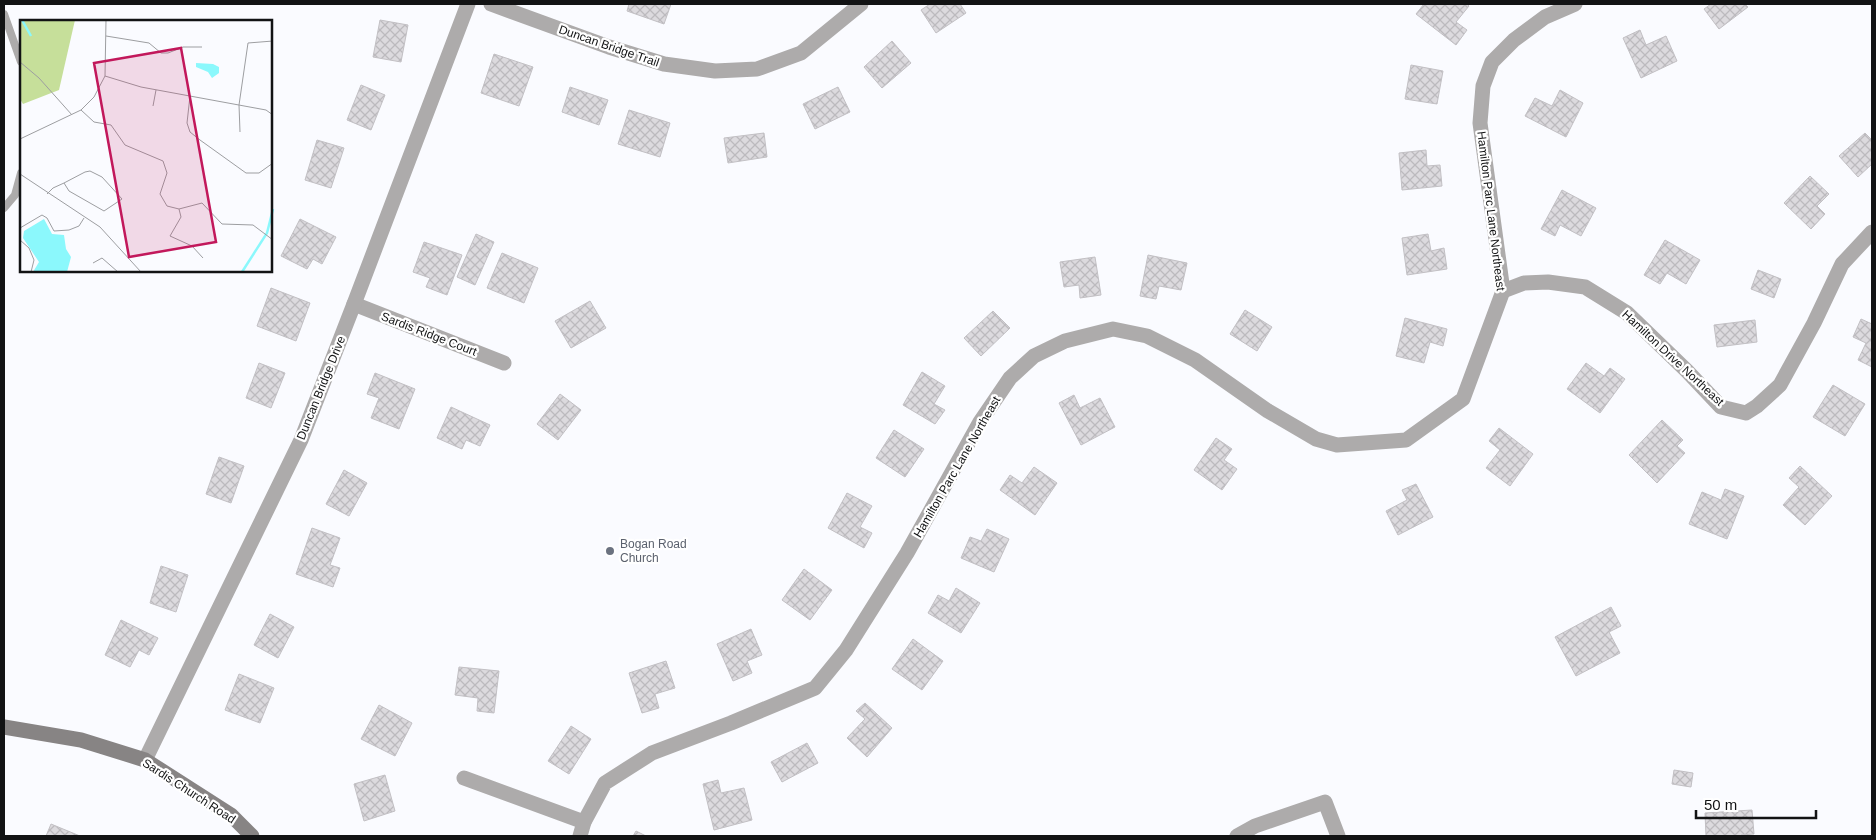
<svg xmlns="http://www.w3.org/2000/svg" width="1876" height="840" viewBox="0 0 1876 840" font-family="Arial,sans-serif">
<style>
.building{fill:url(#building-cross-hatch);stroke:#c2c0c4}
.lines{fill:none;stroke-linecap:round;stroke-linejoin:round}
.lane{stroke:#adabab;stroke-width:8}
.street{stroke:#adabab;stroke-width:15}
.secondary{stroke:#878484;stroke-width:15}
.worship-dot{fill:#6b7280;stroke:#fff;stroke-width:2}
.labels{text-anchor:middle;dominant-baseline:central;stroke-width:4.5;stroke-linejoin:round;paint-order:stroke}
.street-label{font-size:12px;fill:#121314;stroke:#fff}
.worship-label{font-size:12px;fill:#5b616d;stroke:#fff;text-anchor:start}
.inset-river{fill:none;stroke:#8bf8fc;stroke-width:2.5}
.inset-road{fill:none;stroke:#9d9ea1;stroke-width:1}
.view{fill:#c2185b;fill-opacity:0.15;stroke:#c2185b;stroke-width:2.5}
.inset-edge{fill:none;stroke:#121314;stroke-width:2.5}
</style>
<defs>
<pattern id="building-cross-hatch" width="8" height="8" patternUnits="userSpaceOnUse" patternTransform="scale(1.25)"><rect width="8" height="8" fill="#dcdade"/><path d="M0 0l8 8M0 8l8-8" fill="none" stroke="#bcbabe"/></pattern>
</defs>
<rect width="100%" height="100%" fill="#fafbff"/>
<g class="building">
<polygon points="629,4 671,4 664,24 627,11"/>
<polygon points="930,4 960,4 966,13 936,33 921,10"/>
<polygon points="1424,4 1467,4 1469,6 1456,22 1467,30 1456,45 1416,14"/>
<polygon points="1711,4 1745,4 1748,7 1719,29 1704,9"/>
<polygon points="380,20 408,25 401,62 373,57"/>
<polygon points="1640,30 1646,45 1666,36 1677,61 1641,78 1623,38"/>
<polygon points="892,41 911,63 882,88 864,67"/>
<polygon points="494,54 533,67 519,106 481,93"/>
<polygon points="1411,65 1443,71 1437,104 1405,99"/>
<polygon points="361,85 385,95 371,130 347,120"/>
<polygon points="570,87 608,100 599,125 562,112"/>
<polygon points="838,87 850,112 815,129 803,104"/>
<polygon points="1560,90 1583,103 1566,137 1525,116 1535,98 1552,106"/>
<polygon points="629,110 670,123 660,157 618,144"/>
<polygon points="764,133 767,157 728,163 724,138"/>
<polygon points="1865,133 1872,140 1872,164 1858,177 1839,156"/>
<polygon points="317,140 344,148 331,188 305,180"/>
<polygon points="1426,150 1427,166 1440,165 1442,186 1402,190 1399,153"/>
<polygon points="1810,176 1829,194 1817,206 1825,214 1811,229 1784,203"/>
<polygon points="1562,190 1596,208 1581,236 1560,225 1555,236 1541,229"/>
<polygon points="300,219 336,237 322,264 313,259 307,269 281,256"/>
<polygon points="476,234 494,242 475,285 457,277"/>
<polygon points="1428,234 1431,251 1444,248 1447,269 1407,275 1402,238"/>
<polygon points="1665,240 1700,260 1686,284 1667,273 1660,284 1644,275"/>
<polygon points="424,242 462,255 447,295 426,287 430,278 413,272"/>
<polygon points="502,253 538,268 524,303 487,288"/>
<polygon points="1148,255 1187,263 1181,290 1159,286 1156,299 1140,296"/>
<polygon points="1095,257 1101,295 1080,298 1079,285 1064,287 1060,262"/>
<polygon points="1758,270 1781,279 1774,298 1751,289"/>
<polygon points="271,288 310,303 296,341 257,326"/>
<polygon points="590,301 606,328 571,348 555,321"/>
<polygon points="1245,310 1272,327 1257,351 1230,334"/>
<polygon points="993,311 1010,328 981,356 964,338"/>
<polygon points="1405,318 1447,329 1443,346 1430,342 1424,363 1396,356"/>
<polygon points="1861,319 1872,324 1872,367 1858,360 1866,343 1853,337"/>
<polygon points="1755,320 1757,342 1717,347 1714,325"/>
<polygon points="259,363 285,373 271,408 246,398"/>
<polygon points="1586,363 1604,376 1610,368 1625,379 1600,413 1567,389"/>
<polygon points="922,372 945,386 934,404 945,410 935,424 903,405"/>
<polygon points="375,373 415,389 399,429 371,418 379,398 367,394"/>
<polygon points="1833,385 1865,404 1845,436 1813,417"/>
<polygon points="560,394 581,410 558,440 537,424"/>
<polygon points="1074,395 1080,408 1100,398 1115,427 1081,445 1059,403"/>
<polygon points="451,407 490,425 480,446 466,440 462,449 437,438"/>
<polygon points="1662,420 1683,440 1677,446 1685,453 1657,483 1629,455"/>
<polygon points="1499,428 1533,454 1510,486 1486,468 1500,450 1489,441"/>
<polygon points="894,430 924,449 905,477 876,458"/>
<polygon points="1216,438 1232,449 1224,460 1237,469 1222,490 1194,470"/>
<polygon points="219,457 244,466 231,503 206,494"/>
<polygon points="1800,466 1832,496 1805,525 1783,505 1799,487 1789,478"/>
<polygon points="1034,467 1057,483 1035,515 1000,490 1010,475 1022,483"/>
<polygon points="344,470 367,483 349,516 326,504"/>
<polygon points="1416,484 1433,517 1398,535 1386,511 1407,500 1402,490"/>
<polygon points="1725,489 1744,496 1727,539 1689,524 1702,492 1721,500"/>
<polygon points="847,493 872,506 860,527 872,533 864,548 828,528"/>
<polygon points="312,528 340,538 330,565 340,568 333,587 296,574"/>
<polygon points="987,529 1009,539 994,572 961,558 970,537 981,541"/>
<polygon points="161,566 188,575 176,612 150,603"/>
<polygon points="804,569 832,590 810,620 782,600"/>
<polygon points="956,588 980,603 961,633 928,613 938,595 949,601"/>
<polygon points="1611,607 1621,626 1609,632 1620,653 1576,676 1555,637"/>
<polygon points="270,614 294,627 278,658 254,645"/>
<polygon points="121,620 158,638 149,655 139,650 130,667 105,655"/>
<polygon points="751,629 762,655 747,661 752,673 733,681 717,644"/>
<polygon points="913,639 943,661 922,690 892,669"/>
<polygon points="666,661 675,688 655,694 659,708 642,713 629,673"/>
<polygon points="459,667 499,671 494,713 477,711 478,698 455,695"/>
<polygon points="239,674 274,688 260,723 225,710"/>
<polygon points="865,703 892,728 867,757 847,738 865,719 856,711"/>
<polygon points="379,705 412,723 395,756 361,739"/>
<polygon points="571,726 591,739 569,774 548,761"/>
<polygon points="807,743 818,763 782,782 771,762"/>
<polygon points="1674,770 1693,773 1691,787 1672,784"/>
<polygon points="385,775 395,811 364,821 354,784"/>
<polygon points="718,780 721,793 744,788 752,820 714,830 703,784"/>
<polygon points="1752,810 1754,834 1741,835 1741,836 1706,836 1705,813"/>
<polygon points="51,824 80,836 46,836"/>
<polygon points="636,831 646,836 633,836"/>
</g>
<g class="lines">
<g class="lane">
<polyline points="4,14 21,62"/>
<polyline points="4,208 15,195 21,173"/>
</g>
<g class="street">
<polyline points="491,4 609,47 664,64 715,71 757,69 801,53 861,4"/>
<polyline points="1503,291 1524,283 1548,282 1585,287 1627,313 1687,371 1721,407 1746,413 1757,406 1780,385 1814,323 1842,264 1872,232"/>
<polyline points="354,304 504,363"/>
<polyline points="145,760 301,440 354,304 468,4"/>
<polyline points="464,778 584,822"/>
<polyline points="580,836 584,822 605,783 652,753 731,723 815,688 846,650 907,553 980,422 1010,378 1034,356 1065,341 1113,329 1147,336 1195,360 1268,411 1316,439 1337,445 1406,440 1463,399 1503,291 1480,123 1483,86 1492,62 1514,40 1545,17 1575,4"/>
<polyline points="1237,836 1255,826 1325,802 1338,836"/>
</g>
<polyline class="secondary" points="4,727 81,740 145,760 231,815 252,836"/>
</g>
<circle class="worship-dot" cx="610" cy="551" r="5"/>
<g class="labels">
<g class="street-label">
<text transform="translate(609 46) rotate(19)">Duncan Bridge Trail</text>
<text transform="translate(1491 211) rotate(83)">Hamilton Parc Lane Northeast</text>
<text transform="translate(429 334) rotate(21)">Sardis Ridge Court</text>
<text transform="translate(1673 358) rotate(43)">Hamilton Drive Northeast</text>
<text transform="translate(321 388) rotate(-68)">Duncan Bridge Drive</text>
<text transform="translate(957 467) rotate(-60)">Hamilton Parc Lane Northeast</text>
<text transform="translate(189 791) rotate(33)">Sardis Church Road</text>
</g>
<g class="worship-label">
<text x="620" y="544">Bogan Road<tspan x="620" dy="14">Church</tspan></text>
</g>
</g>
<g transform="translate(20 20)">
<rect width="252" height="252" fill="#fafbff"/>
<path d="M0,0h55l-16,70 -36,14 -3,-5z" fill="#c6df9a"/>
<path d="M176,43l17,1 6,3v6l-7,5 -4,-6 -12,-5zM24,199l8,15 12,1 2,14 5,8 -4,15h-34l6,-10 -16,-24 1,-7z" fill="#8bf8fc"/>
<path class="inset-river" d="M2,0l9,16M222,252l25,-39 6,-24"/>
<path class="inset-road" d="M86,16l43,7 12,10h7l15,-6h19M0,42l19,16 33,37M85,56l36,11 125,23 7,5M170,76l-3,27 3,9 10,8 46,33h13l14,-10M133,86l3,-16M61,90l13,12 17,3 14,20 38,16 4,12 -7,21 7,12 12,3 23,-6 20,21 31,1 20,15M220,112l-1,-27 9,-62 25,-2M0,119l61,-29 13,-13 11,-21 1,-56M0,154l80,53 41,45M27,174l6,-6 11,-5 21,-11 5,-1 12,6 20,22 -18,12 -35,-20 -5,-8M159,189l2,8 -11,19 22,10 11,12M0,208l22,-13 5,3 7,13 15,-1 10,-4 5,-8M0,220l9,8 5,12 -3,12M73,243l9,-5 16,14"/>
<path class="view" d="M161,28l35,194 -87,15 -35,-194z"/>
<rect width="252" height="252" class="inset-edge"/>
</g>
<rect width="1876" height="840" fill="none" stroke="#121314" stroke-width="10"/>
<path d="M1696 810v8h120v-8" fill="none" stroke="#121314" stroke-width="2.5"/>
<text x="1704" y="810" font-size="15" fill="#121314" stroke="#ffffff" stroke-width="4" paint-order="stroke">50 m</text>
</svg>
